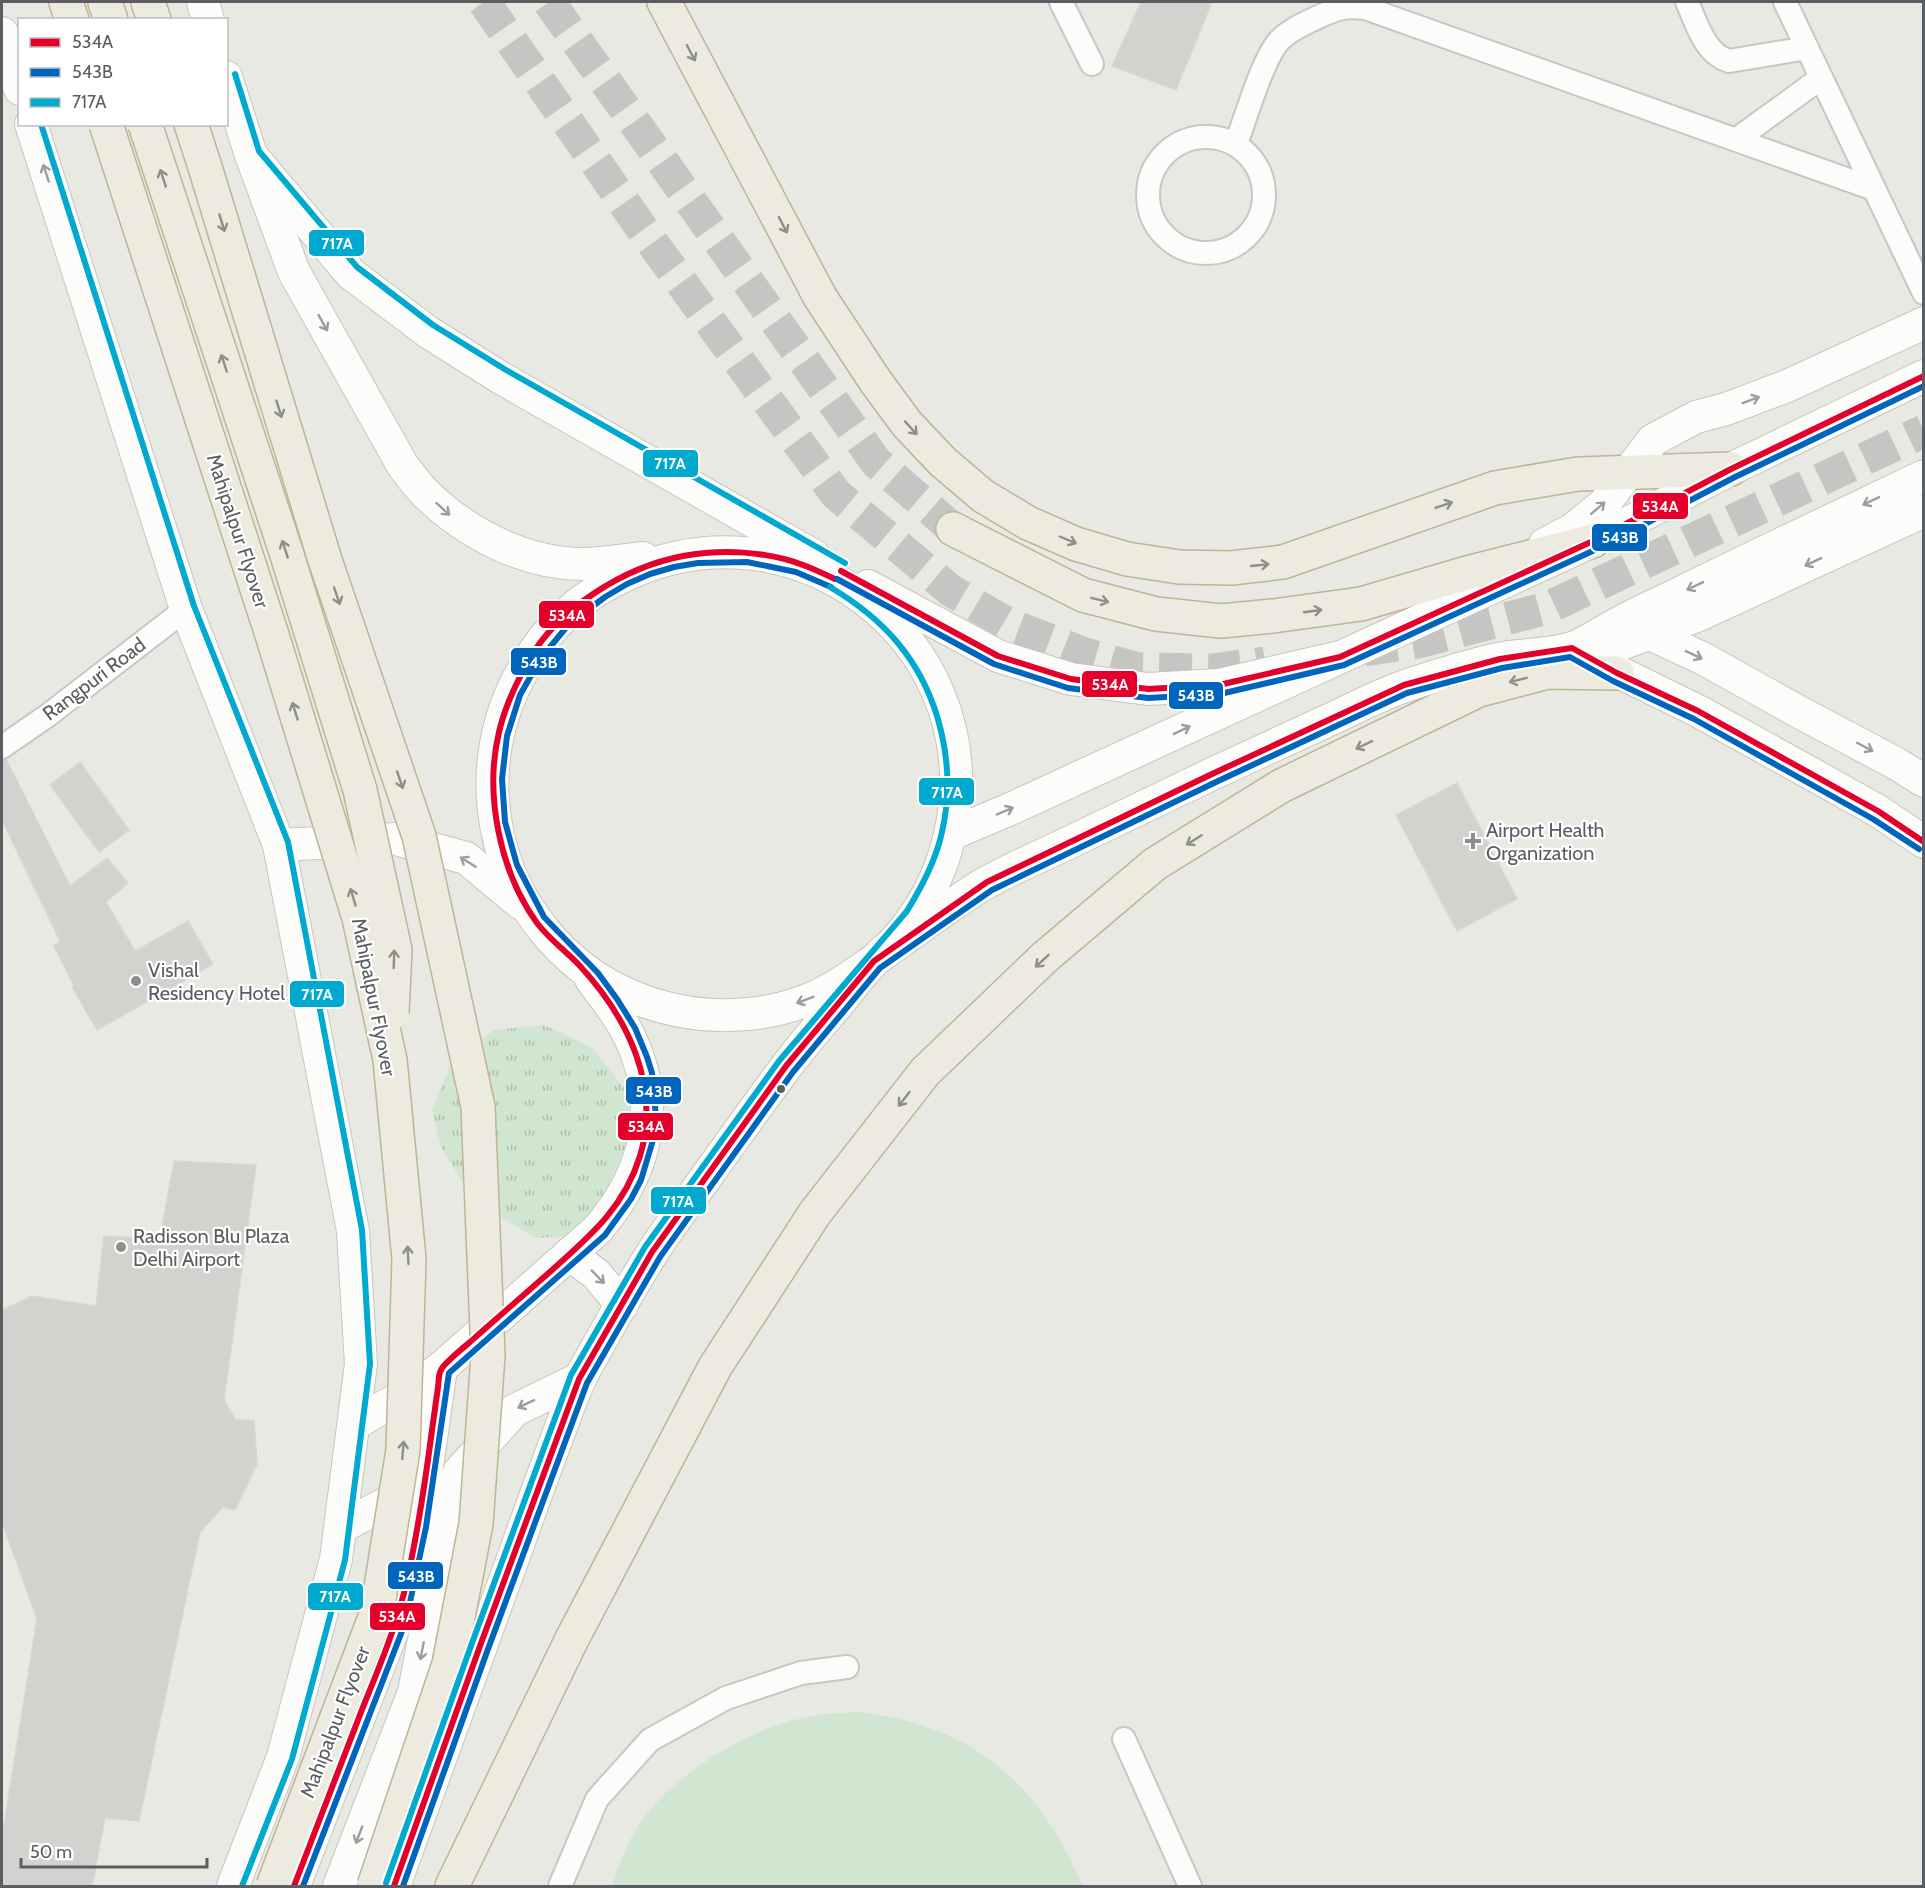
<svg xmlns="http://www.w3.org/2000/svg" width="1925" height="1888" viewBox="0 0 1925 1888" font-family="Cabin,sans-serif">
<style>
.grass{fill:url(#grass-tufts)}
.pitch{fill:#d1e6d0}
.building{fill:#d3d2cf;stroke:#d8d7d3;stroke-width:1.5}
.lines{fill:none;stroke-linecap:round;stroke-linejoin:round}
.highway-tunnel{stroke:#c5c6c3;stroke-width:33;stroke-dasharray:33 16;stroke-linecap:butt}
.street-casing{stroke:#c6c7c6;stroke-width:26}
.secondary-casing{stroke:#c5c6c4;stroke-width:34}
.highway-casing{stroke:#bfb493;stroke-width:36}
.street{stroke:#fcfcfb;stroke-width:22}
.secondary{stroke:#fcfcfb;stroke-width:32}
.highway{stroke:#edebe0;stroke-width:33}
.highway-bridge-casing{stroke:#bfb493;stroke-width:36;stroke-linecap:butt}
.highway-bridge{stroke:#edebe0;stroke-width:33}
.bus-1-casing{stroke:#fff;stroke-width:10}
.bus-2-casing{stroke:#fff;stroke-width:10}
.bus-3-casing{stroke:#fff;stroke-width:10}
.bus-1{stroke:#e4002b;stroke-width:6}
.bus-2{stroke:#0065bd;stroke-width:6}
.bus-3{stroke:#00a9ce;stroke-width:6}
.oneway{stroke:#8d8f8d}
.oneway2{stroke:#9b9d9f}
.poi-dot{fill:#8c8e8f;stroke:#fff;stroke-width:2}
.bus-dot{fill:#5a5d61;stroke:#fff;stroke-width:2}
.labels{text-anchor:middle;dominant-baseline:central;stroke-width:4.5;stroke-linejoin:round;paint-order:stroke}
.street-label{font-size:20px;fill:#5a5d61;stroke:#fff}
.poi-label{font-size:20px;fill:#5a5d61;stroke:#fff;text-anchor:start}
.line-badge{stroke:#fff;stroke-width:2}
.badge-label{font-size:16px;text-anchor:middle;font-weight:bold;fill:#fff}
</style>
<defs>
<pattern id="grass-tufts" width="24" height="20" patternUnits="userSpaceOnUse" patternTransform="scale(1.5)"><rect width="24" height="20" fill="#d1e6d0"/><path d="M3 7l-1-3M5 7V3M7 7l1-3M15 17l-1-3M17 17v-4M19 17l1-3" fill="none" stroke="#adbeac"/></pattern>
</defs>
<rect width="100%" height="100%" fill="#e9e9e4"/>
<polygon class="grass" points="544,1025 593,1048 624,1088 634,1125 630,1160 596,1218 566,1236 536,1238 504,1219 465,1187 441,1147 432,1110 452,1061 494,1030"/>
<path class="pitch" d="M857,1712c114,11 183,72 226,174h-471c8,-25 17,-49 33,-70 32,-43 101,-85 153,-97 20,-5 39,-6 59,-7z"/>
<g class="building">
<polygon points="1141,2 1212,2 1176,90 1112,66"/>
<polygon points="6,759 70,886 107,858 128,883 106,902 135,951 188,921 213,964 97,1030 72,987 74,986 54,946 60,941 2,820 2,760"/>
<polygon points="80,762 129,830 99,852 50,785"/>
<polygon points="1457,783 1517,899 1457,931 1396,815"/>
<polygon points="174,1161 256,1165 224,1400 235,1419 254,1421 257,1464 235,1510 223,1507 200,1532 139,1821 105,1818 92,1887 2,1887 2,1837 37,1619 2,1522 2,1310 32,1296 96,1306 104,1236 160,1239"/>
</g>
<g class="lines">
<g class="highway-tunnel">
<polyline points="484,2 643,230 836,494 950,590 1008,624 1085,654 1138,669 1212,670 1265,663"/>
<polyline points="549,2 876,462 953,529"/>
<polyline points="1364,650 1418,642 1547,608 1924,431"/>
</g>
<defs>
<g id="street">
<polyline points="1061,2 1092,64"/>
<path d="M1687,2c10,22 17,51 42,59l78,-13"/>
<polyline points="1785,2 1924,293"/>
<circle cx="1206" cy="195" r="58"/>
<polyline points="1737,139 1821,78"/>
<path d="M1236,144c9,-24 28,-90 45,-105 10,-10 23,-15 35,-21 18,-8 28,-13 49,-10l509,181"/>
<polyline points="2,747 47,716 186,609"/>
<polyline points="1124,1739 1190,1886"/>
<polyline points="560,1886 597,1799 650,1740 726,1698 801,1673 847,1667"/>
</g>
<g id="secondary">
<polyline points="203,2 208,20"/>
<polyline points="2,33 20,89"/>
<path d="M226,77l25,78 43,117 109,194c8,10 15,20 24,29 41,39 98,69 156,69 20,0 40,-4 60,-6"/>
<polyline points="31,124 186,609 279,845 353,1231 361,1364 336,1559 283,1757 233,1886"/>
<polyline points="251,155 351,274 428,332 501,378 814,556"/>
<polyline points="1545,544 1572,530 1604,504 1653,440 1696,417 1726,409 1787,386 1924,323"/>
<polyline points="868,586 998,656 1071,679 1148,689 1219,685 1340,657"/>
<polyline points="1639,629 1704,659 1799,712 1897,764 1924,781"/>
<polyline points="1589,656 1699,615 1924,511"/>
<polyline points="1594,660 1698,711 1812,774 1878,811 1924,842"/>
<polyline points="951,834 1008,810 1593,541 1731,469 1924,376"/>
<polyline points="279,845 396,839 466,858 520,903"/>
<polyline points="569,1254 596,1274 622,1305"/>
<path d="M354,1424l56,-32 31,-24 157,-139c51,-60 66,-129 27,-201 -9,-17 -23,-33 -34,-49"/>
<polyline points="341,1527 414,1489"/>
<path d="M294,1886l103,-267c22,-82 32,-167 44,-251"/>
<polyline points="339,1886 414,1692 437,1572 447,1506 459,1472 515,1410 579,1379"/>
<path d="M394,1886c42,-115 83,-231 126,-347 12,-34 25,-69 38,-104 9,-23 16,-46 28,-68 21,-37 42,-76 65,-112 16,-26 35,-50 53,-75 25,-35 50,-70 76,-105 18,-25 38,-48 58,-71 12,-15 23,-30 36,-43 21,-23 5,-2 26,-26 28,-33 46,-73 53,-116 29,-182 -156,-321 -323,-246 -46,20 -83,53 -107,97 -28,49 -37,105 -26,160 14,73 65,137 134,166 56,24 122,26 179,3 24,-10 43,-24 63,-38 36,-25 70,-51 106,-74 26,-16 56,-28 83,-41 50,-24 100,-48 150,-72 39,-18 78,-36 117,-54 28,-13 56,-28 85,-37 28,-9 59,-19 89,-25 23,-4 50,-3 72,-11 12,-5 22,-12 33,-18 21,-12 44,-23 66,-33 83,-41 166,-80 250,-120"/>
</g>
<g id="highway">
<polyline points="66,2 72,20"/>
<polyline points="105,2 111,20"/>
<polyline points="148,2 154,20"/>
<polyline points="664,2 820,297 876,382 907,424 943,462 983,496 1028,523 1076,544 1127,559 1179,567 1231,568 1283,562 1495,488 1578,474 1731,469"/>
<polyline points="191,124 205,167"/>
<polyline points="953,529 1083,595 1156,614 1221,621 1273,616 1361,604 1467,573 1593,541"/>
<polyline points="452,1886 572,1639 715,1367 815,1213 925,1072 1045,957 1155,864 1281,786 1479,690 1547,672 1617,673"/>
</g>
</defs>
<use href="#street" class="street-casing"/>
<use href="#secondary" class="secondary-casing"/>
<use href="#highway" class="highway-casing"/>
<use href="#street" class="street"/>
<use href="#secondary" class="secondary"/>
<use href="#highway" class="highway"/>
<defs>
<g id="highway-bridge">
<polyline points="106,124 273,638 359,918 390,1060 409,1259 403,1450 377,1612 273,1886"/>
<polyline points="145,124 287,555 360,790 395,950 392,1013"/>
<polyline points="205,167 325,560 419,836 478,1107 488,1355 476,1524 449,1664 374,1886"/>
</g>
</defs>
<use href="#highway-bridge" class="highway-bridge-casing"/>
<use href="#highway-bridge" class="highway-bridge"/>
<defs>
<g id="bus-1">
<polyline points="841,571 998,656 1071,679 1148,689 1219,685 1340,657 1593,541 1731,469 1924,376"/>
<path d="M294,1886c23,-60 46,-119 69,-179 15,-37 31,-75 41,-114 13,-54 21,-109 28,-163 2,-14 4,-29 6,-43 1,-6 0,-12 3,-17 3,-8 30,-28 38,-36 24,-21 48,-42 72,-63 39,-35 73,-63 89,-115 21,-70 -12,-138 -60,-190 -14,-15 -30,-26 -43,-43 -37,-51 -53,-129 -38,-191 6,-26 17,-49 30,-72 29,-52 96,-93 154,-104 39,-7 83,-5 120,9 11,4 21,9 32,14"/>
<polyline points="394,1886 480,1646 579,1379 652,1252 786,1066 874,961 987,882 1212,774 1404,685 1500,659 1572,648 1617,673 1698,711 1878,811 1924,842"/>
</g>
<g id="bus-2">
<polyline points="837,579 994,664 1068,688 1148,698 1220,694 1344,665 1597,549 1735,477 1924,386"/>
<polyline points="303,1886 406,1621 426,1527 449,1373 605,1235 631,1199 641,1180 653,1140 656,1117 652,1073 647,1057 635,1028 617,999 598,973 544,917 517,865 505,822 502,779 507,736 520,695 541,658 569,624 605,597 627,584 650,574 674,567 698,563 747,562 796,572 831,587"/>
<polyline points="403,1886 488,1649 587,1383 660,1257 793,1072 880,968 992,890 1216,782 1407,693 1502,668 1570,657 1613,681 1694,719 1873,819 1919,849"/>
</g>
<g id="bus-3">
<polyline points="235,74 259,151 357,267 433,325 506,370 845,563"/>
<polyline points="41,124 194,606 288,842 362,1230 370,1364 345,1560 292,1759 242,1886"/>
<path d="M386,1883l86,-240 99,-268 74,-128 134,-186 128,-150c15,-25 29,-51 35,-79 15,-65 -2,-139 -45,-190 -19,-23 -42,-40 -67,-55"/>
</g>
</defs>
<use href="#bus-1" class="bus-1-casing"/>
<use href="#bus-2" class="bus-2-casing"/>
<use href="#bus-3" class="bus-3-casing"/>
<use href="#bus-1" class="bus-1"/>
<use href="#bus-2" class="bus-2"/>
<use href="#bus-3" class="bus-3"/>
</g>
<defs><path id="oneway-shaft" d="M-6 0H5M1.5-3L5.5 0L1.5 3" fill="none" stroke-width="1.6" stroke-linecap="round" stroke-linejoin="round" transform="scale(1.5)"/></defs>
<g class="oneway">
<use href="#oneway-shaft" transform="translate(691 53) rotate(62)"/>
<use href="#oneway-shaft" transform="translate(163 178) rotate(-108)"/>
<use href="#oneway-shaft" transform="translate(222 223) rotate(73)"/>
<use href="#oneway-shaft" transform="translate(783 225) rotate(62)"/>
<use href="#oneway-shaft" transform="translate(224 363) rotate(-108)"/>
<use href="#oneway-shaft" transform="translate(279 409) rotate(73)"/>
<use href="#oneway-shaft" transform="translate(911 428) rotate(48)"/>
<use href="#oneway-shaft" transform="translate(1444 505) rotate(-19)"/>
<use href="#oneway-shaft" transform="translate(1068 540) rotate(23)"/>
<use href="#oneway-shaft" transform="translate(285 549) rotate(-108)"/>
<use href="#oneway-shaft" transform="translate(1260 565) rotate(-6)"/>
<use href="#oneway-shaft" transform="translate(337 596) rotate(71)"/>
<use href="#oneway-shaft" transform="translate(1100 600) rotate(14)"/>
<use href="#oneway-shaft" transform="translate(1313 611) rotate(-8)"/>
<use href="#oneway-shaft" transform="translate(1518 680) rotate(166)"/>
<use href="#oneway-shaft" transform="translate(295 711) rotate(-107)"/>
<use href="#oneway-shaft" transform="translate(1364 745) rotate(154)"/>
<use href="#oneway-shaft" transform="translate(400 780) rotate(71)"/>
<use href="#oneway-shaft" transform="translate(1194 840) rotate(148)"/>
<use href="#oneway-shaft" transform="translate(353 897) rotate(-107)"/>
<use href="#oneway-shaft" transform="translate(394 959) rotate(-88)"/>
<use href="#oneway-shaft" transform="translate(1042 961) rotate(137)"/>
<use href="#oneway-shaft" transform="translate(904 1099) rotate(128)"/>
<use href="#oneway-shaft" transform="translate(408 1255) rotate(-93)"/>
<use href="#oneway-shaft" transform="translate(403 1450) rotate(-85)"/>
</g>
<g class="oneway2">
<use href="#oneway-shaft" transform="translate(46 173) rotate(-108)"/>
<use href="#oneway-shaft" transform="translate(323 323) rotate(61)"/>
<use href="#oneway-shaft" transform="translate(1751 400) rotate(-20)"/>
<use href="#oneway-shaft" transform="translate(1871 501) rotate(154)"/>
<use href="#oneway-shaft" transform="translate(1598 508) rotate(-41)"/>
<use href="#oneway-shaft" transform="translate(443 509) rotate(42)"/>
<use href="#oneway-shaft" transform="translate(1813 562) rotate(155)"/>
<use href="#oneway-shaft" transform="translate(1695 586) rotate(154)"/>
<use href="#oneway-shaft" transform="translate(1694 655) rotate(25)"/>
<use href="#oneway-shaft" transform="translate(1182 730) rotate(-25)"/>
<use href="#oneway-shaft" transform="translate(1865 747) rotate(28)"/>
<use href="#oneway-shaft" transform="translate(1005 811) rotate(-23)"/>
<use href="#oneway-shaft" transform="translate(468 862) rotate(-148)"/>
<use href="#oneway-shaft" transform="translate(805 1000) rotate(159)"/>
<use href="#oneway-shaft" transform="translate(598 1277) rotate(46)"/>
<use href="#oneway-shaft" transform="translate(526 1404) rotate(155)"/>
<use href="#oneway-shaft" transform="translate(422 1651) rotate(101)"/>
<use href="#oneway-shaft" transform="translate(359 1835) rotate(111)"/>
</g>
<g class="poi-dot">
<path d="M1470 832h6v6h6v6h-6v6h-6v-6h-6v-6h6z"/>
<circle cx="136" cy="981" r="6"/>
<circle cx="121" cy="1247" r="6"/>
</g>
<circle class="bus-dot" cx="781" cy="1089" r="5"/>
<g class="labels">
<g class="street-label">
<text transform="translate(238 531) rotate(72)">Mahipalpur Flyover</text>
<text transform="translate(94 679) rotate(-37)">Rangpuri Road</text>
<text transform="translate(374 997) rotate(79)">Mahipalpur Flyover</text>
<text transform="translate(335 1722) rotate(-69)">Mahipalpur Flyover</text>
</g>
<g class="poi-label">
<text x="1486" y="830">Airport Health<tspan x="1486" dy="23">Organization</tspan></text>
<text x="148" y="970">Vishal<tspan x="148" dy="23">Residency Hotel</tspan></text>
<text x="133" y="1236">Radisson Blu Plaza<tspan x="133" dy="23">Delhi Airport</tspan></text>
</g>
</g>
<g class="line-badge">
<rect x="308" y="229" width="57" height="28" rx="6" fill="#00a9ce"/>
<rect x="642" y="449" width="57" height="29" rx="6" fill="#00a9ce"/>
<rect x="1632" y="492" width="57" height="28" rx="6" fill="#e4002b"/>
<rect x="1591" y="523" width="57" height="29" rx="6" fill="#0065bd"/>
<rect x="538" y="600" width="57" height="29" rx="6" fill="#e4002b"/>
<rect x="510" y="647" width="57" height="29" rx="6" fill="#0065bd"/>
<rect x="1081" y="670" width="57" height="28" rx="6" fill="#e4002b"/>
<rect x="1168" y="681" width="56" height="29" rx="6" fill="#0065bd"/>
<rect x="918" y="777" width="57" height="29" rx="6" fill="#00a9ce"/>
<rect x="289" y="980" width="56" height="28" rx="6" fill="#00a9ce"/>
<rect x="625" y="1076" width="57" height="29" rx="6" fill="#0065bd"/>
<rect x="617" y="1112" width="57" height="29" rx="6" fill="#e4002b"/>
<rect x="650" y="1186" width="57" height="29" rx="6" fill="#00a9ce"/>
<rect x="387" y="1561" width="57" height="29" rx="6" fill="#0065bd"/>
<rect x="307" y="1582" width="57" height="29" rx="6" fill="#00a9ce"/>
<rect x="369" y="1602" width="57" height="29" rx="6" fill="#e4002b"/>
</g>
<g class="badge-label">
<text x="337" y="249">717A</text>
<text x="670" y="469">717A</text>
<text x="1660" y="512">534A</text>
<text x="1620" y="543">543B</text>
<text x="567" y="621">534A</text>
<text x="539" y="668">543B</text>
<text x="1110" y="690">534A</text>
<text x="1196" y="701">543B</text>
<text x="947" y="798">717A</text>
<text x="317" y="1000">717A</text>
<text x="654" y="1097">543B</text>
<text x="646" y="1132">534A</text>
<text x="678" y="1207">717A</text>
<text x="416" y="1582">543B</text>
<text x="335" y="1602">717A</text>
<text x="397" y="1622">534A</text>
</g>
<rect width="1925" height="1888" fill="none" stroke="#5a5d61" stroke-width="6"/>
<rect x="18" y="18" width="210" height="108" fill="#ffffff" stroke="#bdbec0" stroke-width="1.5"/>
<rect x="30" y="38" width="30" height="9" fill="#e4002b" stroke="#bdbec0" stroke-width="1.5"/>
<text x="72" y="48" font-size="18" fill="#5a5d61">534A</text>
<rect x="30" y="68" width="30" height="9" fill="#0065bd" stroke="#bdbec0" stroke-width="1.5"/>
<text x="72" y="78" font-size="18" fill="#5a5d61">543B</text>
<rect x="30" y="98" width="30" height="9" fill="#00a9ce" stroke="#bdbec0" stroke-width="1.5"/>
<text x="72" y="108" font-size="18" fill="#5a5d61">717A</text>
<path d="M21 1858v9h186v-9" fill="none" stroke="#5a5d61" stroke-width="3"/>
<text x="30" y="1858" font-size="18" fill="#5a5d61" stroke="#ffffff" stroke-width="4.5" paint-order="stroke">50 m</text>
</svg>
